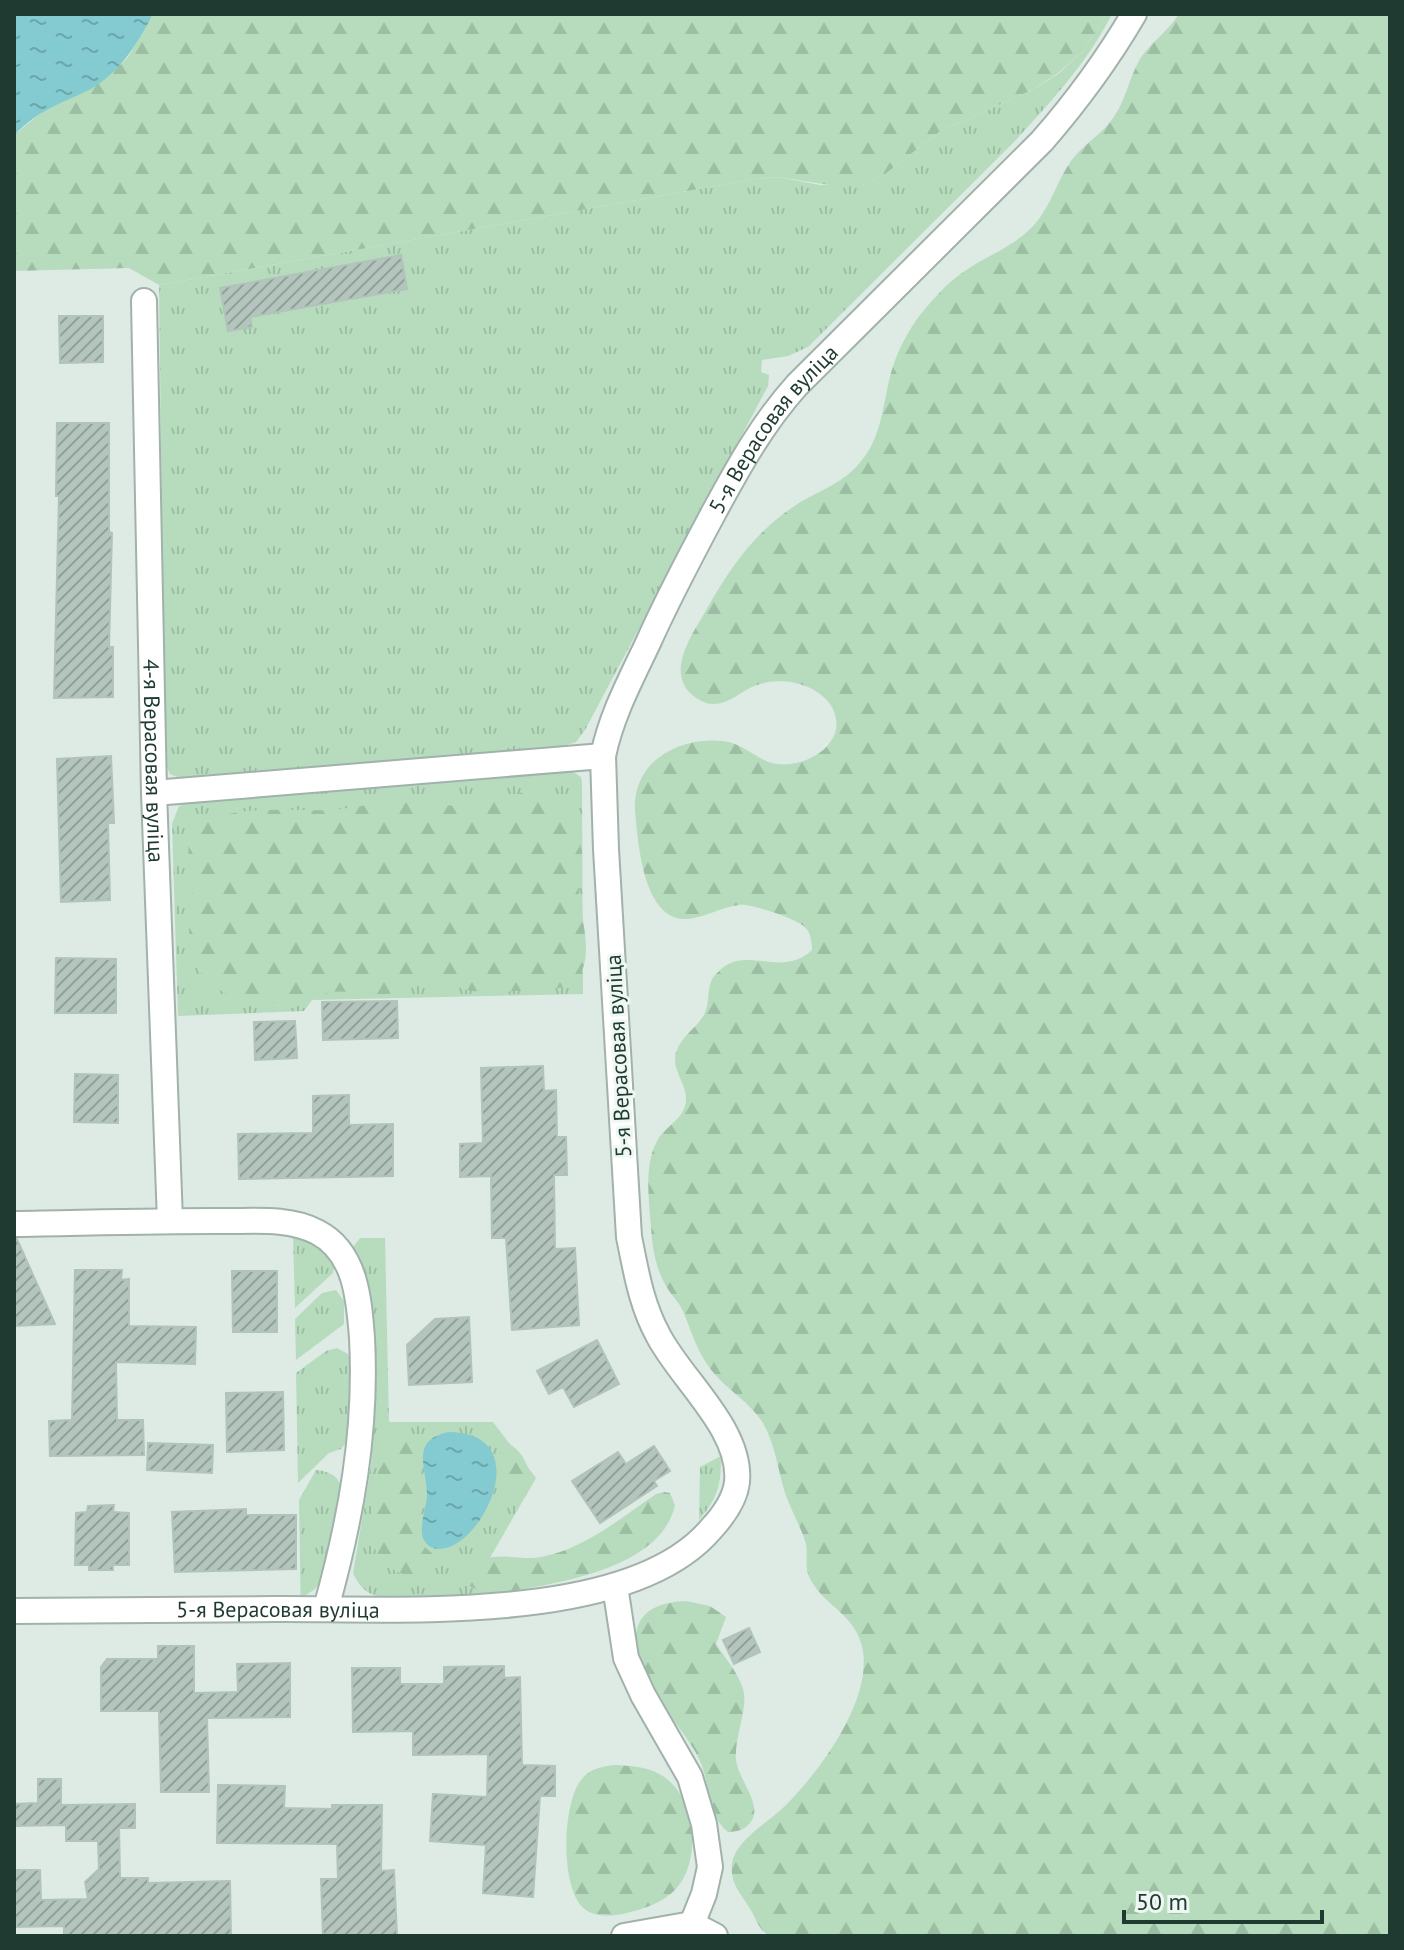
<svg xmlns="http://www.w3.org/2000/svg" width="1404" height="1950" viewBox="0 0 1404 1950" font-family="'PT Sans',sans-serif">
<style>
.grass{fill:url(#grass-tufts)}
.forest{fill:url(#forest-firs)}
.water{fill:url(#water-ripples)}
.building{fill:url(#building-hatch);stroke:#b1c4ba;stroke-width:2}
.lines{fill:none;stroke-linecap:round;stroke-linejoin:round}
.minor-casing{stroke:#a1b2ab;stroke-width:28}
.minor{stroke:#fff;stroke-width:24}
.labels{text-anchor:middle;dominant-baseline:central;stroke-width:6;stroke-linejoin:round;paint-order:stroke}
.street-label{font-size:22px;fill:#1f3a31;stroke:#eef7f2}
</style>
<defs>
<pattern id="grass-tufts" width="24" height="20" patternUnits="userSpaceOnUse" patternTransform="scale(2)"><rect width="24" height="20" fill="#b6dcbd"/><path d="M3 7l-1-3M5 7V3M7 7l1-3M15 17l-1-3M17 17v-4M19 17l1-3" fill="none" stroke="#9cbea3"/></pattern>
<pattern id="forest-firs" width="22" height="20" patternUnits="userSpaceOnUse" patternTransform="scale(2)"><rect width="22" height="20" fill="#b6dcbd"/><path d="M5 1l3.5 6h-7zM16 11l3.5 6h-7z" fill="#9cbea3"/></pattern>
<pattern id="water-ripples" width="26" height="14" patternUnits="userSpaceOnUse" patternTransform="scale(2)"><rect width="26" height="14" fill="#84cbd1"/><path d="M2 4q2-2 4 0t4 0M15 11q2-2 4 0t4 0" fill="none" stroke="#6ba6aa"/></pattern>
<pattern id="building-hatch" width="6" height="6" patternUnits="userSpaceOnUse" patternTransform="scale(2)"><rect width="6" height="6" fill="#b3c5bd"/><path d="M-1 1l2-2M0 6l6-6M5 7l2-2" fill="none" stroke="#91a19a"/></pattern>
</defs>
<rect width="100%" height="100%" fill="#deeae4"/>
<g class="grass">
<path d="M1106,14h6c-24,48 -62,89 -98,128l-206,205 -20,9 -26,4 -1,12 8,3 -1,11 -183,344 -9,12 -16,5 -375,33 -15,-6 -5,-11 -6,-478 596,-106 23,-2 42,8h43l21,-10 55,-43 93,-42 26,-16 26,-24z"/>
<polygon points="573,772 581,777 582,782 583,994 312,1000 304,1011 178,1016 172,824 179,806 192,801"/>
<polygon points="293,1235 316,1241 335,1264 333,1273 295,1308"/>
<path d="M360,1238h25l4,184h104l43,56 -49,85 4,37 -108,-2c-16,-4 -23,-10 -30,-25l18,-107 3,-57v-26l-21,-136z"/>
<polygon points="336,1290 344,1301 344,1324 296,1360 295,1319 322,1293"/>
<polygon points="337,1348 348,1354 354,1375 350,1438 341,1449 329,1453 298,1483 296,1373 326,1351"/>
<path d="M721,1456c0,30 -3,41 -22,64l1,-53z"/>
<path d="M316,1470c12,1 22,5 25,17 4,14 -14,74 -18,91l-8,11 -9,6 -5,30 -2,-125z"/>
</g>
<g class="forest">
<polygon points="153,14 1106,14 1084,50 1058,73 1032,90 939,132 884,175 863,185 842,187 778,177 755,179 159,285 129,268 14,271 14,135 48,107 90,89 110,75 128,57"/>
<path d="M1179,14h211v1922h-620c-13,-7 -13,-17 -21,-29 -9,-14 -19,-24 -17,-43 3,-24 37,-42 53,-58 36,-36 98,-118 73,-171 -11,-24 -41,-36 -50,-61 -3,-10 0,-20 -2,-30 -5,-17 -15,-34 -21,-51 -7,-23 -10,-49 -22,-70 -13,-21 -36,-33 -51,-52 -15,-19 -20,-38 -29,-60 -4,-9 -12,-16 -17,-25 -10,-17 -14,-39 -15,-59 -2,-26 -7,-60 5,-84 8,-17 30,-24 30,-44 0,-15 -12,-27 -11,-41 2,-20 22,-29 30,-45 6,-14 0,-29 12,-40 28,-31 63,7 95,-23 0,-7 -1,-16 -6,-22 -8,-9 -56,-25 -67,-23 -19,2 -35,14 -55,14 -41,-1 -46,-77 -49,-108 -3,-49 43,-75 88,-70 17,2 28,13 43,20 21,9 53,-1 65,-20 8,-11 7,-25 -1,-37 -15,-21 -49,-28 -73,-19 -15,5 -27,19 -44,19 -8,0 -16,-5 -22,-10 -26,-25 4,-63 17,-87 23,-41 48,-76 88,-102 20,-13 45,-21 61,-39 22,-23 25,-52 31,-81 5,-24 15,-46 29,-66 13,-17 28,-34 45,-46 23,-17 54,-27 73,-49 16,-19 22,-43 36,-63 11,-15 28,-25 40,-40 15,-19 18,-45 31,-65 11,-15 27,-26 37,-42z"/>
<path d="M528,791c43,3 56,28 52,70 -1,10 -2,20 -1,30 1,27 19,72 -7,93 -9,7 -87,9 -101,7 -12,-2 -22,-11 -34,-11 -19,0 -35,12 -53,15 -18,3 -34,-6 -53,-3 -12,2 -23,7 -35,9 -43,8 -96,-4 -105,-54 -4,-16 -1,-32 1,-48 2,-17 -9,-53 0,-65 22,-33 103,-22 139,-24 24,-2 47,-8 72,-8 20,1 40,5 60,3 22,-3 44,-9 65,-14z"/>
<path d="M400,1434c23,11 23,53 20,75 -1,8 -4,17 -3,25 2,12 14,16 20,25l-2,11c-9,8 -18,9 -29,5 -48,-15 -36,-66 -28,-103 3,-13 3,-26 12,-36z"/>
<path d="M508,1444c14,5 22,25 24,39l-6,13 -8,5 -13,-1c-6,-9 -8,-46 -2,-55z"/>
<path d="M664,1492l6,1 5,12c-14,65 -122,79 -176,88l-14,1 -15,-8c-4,-12 -2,-18 10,-25 18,-10 41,0 61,-4 43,-8 80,-39 115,-63z"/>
<path d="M686,1601l24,5 16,11 -10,27c9,14 25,32 28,49 3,17 -10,46 -8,67 2,18 24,42 17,58 -5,11 -15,14 -25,14 -23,-19 -17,-49 -29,-73 -18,-39 -76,-83 -62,-130 6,-22 28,-27 49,-28z"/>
<path d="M614,1765c17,1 32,1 47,10 36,21 41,85 15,114 -12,13 -32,20 -49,24 -13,3 -29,5 -41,-3 -27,-18 -24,-109 -4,-131 9,-11 19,-12 32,-14z"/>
</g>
<g class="water">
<path d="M14,14h139c-16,30 -33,59 -64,76 -33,16 -47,18 -75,45z"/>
<path d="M449,1432c91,1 31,121 -12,117 -6,-1 -12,-5 -14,-11 -4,-13 3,-29 4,-42 0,-28 -18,-56 22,-64z"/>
</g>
<g class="building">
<polygon points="401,255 407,289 250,317 252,327 228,331 220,288"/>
<polygon points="59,316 103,316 103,362 60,363"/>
<polygon points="57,423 109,423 109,532 112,533 109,647 113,647 113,697 54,698 59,496 56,496"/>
<polygon points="111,756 114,823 108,823 110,900 61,902 57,759"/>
<polygon points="56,958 116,959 116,1013 55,1013"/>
<polygon points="397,1001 398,1038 323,1040 322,1002"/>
<polygon points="295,1021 297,1058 255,1060 254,1022"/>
<polygon points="543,1066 544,1091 556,1090 557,1137 566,1137 567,1175 554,1175 555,1249 575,1248 579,1325 512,1330 506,1238 492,1238 491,1176 460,1177 460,1144 483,1143 481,1068"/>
<polygon points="75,1074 118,1075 118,1123 74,1122"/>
<polygon points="349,1095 349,1125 393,1124 393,1176 239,1179 238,1134 313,1133 313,1096"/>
<polygon points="14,1239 17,1239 55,1324 14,1326"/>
<polygon points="75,1270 122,1270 121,1280 129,1279 129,1326 196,1327 195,1364 116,1362 117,1420 143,1420 144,1455 50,1456 49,1421 72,1420"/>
<polygon points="232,1271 277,1271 277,1332 233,1332"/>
<polygon points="469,1317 472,1382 409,1385 407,1345 435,1319"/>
<polygon points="597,1340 619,1384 574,1407 563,1387 549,1394 537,1371"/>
<polygon points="283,1392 284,1450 227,1452 226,1393"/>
<polygon points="148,1443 213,1445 212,1473 147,1470"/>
<polygon points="654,1446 670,1471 654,1481 657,1486 600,1523 572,1481 618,1452 626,1464"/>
<polygon points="114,1505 113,1512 129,1513 129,1565 113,1565 113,1570 89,1570 89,1565 75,1565 76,1513 87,1512 88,1506"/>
<polygon points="246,1509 246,1515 296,1515 296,1569 175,1572 172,1512"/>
<polygon points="749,1628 760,1652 734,1664 723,1640"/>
<polygon points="158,1646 194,1646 194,1693 238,1692 237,1664 290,1663 290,1717 207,1718 209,1792 161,1792 159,1711 101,1711 101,1667 107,1659 158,1659"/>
<polygon points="504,1666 504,1678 520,1677 522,1765 555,1766 555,1796 540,1796 533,1897 483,1893 486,1845 430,1841 433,1794 487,1797 488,1754 413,1755 413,1731 353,1732 352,1668 400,1668 400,1684 444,1684 444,1667"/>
<polygon points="38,1779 61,1779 61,1805 135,1804 135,1828 119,1828 120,1878 148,1878 148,1883 230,1881 231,1936 64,1936 64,1926 14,1927 14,1870 40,1870 41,1900 88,1899 85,1882 99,1869 98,1841 66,1841 66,1825 14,1826 14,1804 38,1803"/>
<polygon points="218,1785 285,1786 284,1808 332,1809 332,1805 382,1805 381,1871 394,1870 397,1936 323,1936 321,1879 338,1879 337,1844 217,1843"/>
</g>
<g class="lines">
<defs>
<g id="minor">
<path id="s1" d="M144,301l10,492 16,428"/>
<polyline points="154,793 603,756"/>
<path d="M14,1224c67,-1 134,-3 201,-3 33,1 72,-5 102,11 39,20 42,67 45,106 5,93 -11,181 -36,270"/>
<polyline points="615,1586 626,1658 643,1695 690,1777 704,1824 710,1867 704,1894 692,1924"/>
<path id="s2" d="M14,1611c87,-1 174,-2 261,-2 117,-1 354,17 436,-80 12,-13 24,-29 26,-47 5,-53 -56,-102 -79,-147 -17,-31 -22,-64 -29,-98l-23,-388 -3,-93c8,-40 28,-77 45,-113 20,-45 43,-88 66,-131 25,-46 48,-88 83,-127l245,-244c35,-40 65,-81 92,-127"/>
<polyline points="624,1936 692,1924 715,1936"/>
</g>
</defs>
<use href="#minor" class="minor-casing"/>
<use href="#minor" class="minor"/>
</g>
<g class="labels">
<g class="street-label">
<text stroke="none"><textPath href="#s2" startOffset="1896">5-я Верасовая вуліца</textPath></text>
<text stroke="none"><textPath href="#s1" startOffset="460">4-я Верасовая вуліца</textPath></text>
<text transform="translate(618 1056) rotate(-93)">5-я Верасовая вуліца</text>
<text stroke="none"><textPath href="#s2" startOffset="264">5-я Верасовая вуліца</textPath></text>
</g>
</g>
<rect width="1404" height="1950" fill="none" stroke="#1f3a31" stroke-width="32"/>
<path d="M1124 1910v12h198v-12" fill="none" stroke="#1f3a31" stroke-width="4"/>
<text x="1136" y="1910" font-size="24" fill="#1f3a31" stroke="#eef7f2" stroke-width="6" paint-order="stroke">50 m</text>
</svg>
